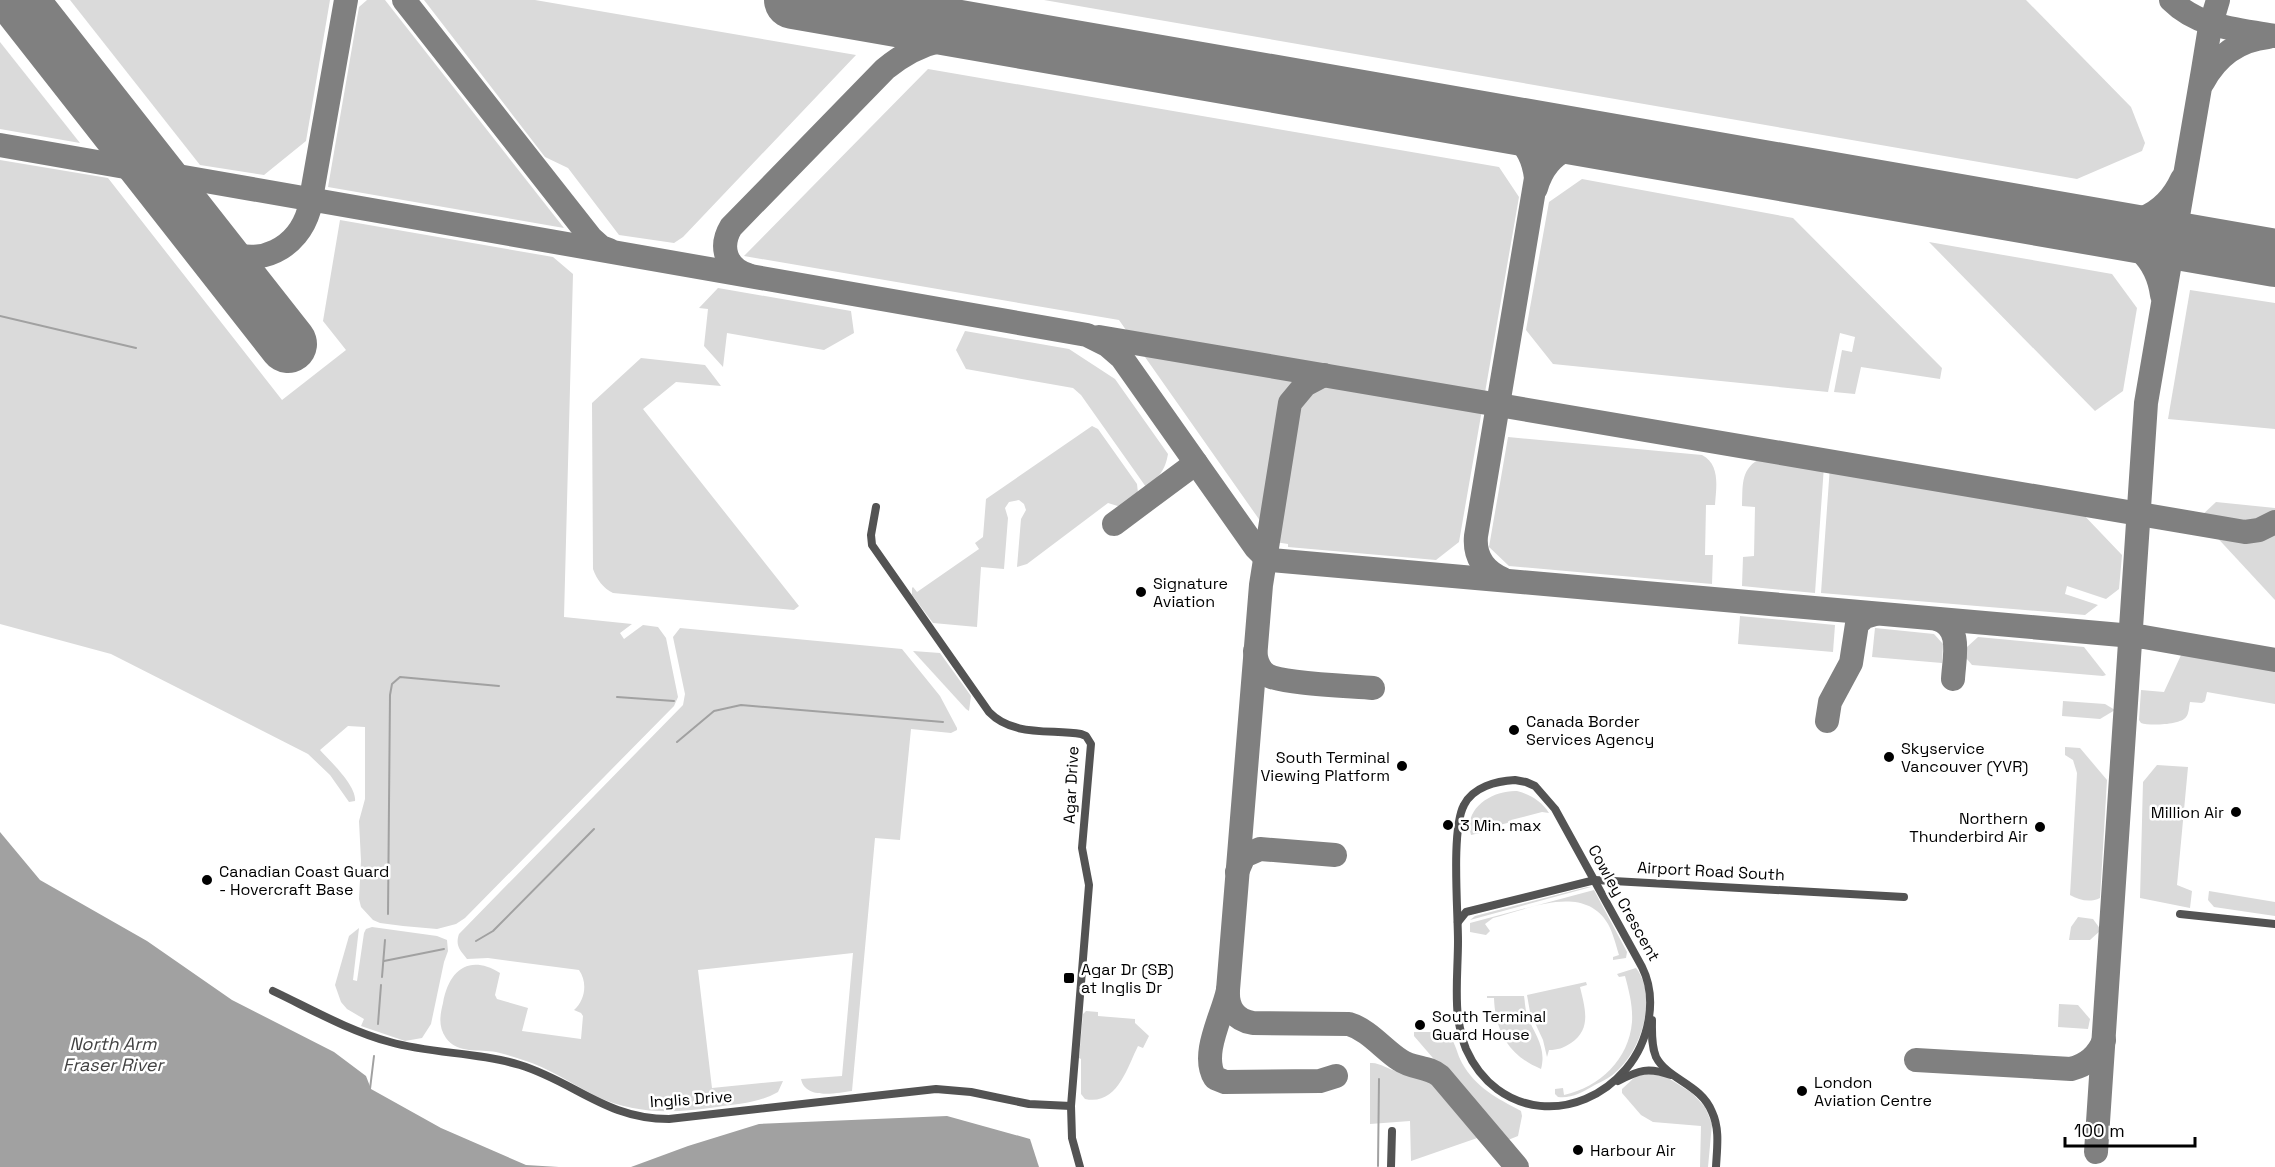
<svg xmlns="http://www.w3.org/2000/svg" width="2275" height="1167" viewBox="0 0 2275 1167" font-family="'Space Grotesk',sans-serif">
<style>
.green{fill:#dadada}
.water{fill:#a1a1a1}
.lines{fill:none;stroke-linecap:round;stroke-linejoin:round}
.stream{stroke:#a1a1a1;stroke-width:2}
.taxiway{stroke:#808080;stroke-width:24}
.runway{stroke:#808080;stroke-width:58}
.minor{stroke:#535353;stroke-width:8}
.poi-dot{fill:#000;stroke:#fff;stroke-width:2}
.labels{text-anchor:middle;dominant-baseline:central;stroke-width:5;stroke-linejoin:round;paint-order:stroke}
.poi-label{font-size:16px;fill:#000;stroke:#fff;text-anchor:start}
.street-label{font-size:16px;fill:#000;stroke:#fff}
.water-label{font-size:18px;font-style:italic;fill:#424242;stroke:#fff}
</style>
<rect width="100%" height="100%" fill="#fff"/>
<g class="green">
<polygon points="70,0 330,0 306,141 264,175 200,165"/>
<polygon points="367,0 385,0 564,228 328,187 359,7"/>
<polygon points="424,0 535,0 856,55 683,237 674,243 619,235 568,168 545,157"/>
<polygon points="1044,0 2026,0 2131,107 2145,143 2142,151 2077,179"/>
<polygon points="0,42 80,143 0,129"/>
<polygon points="928,69 1499,167 1519,197 1459,542 1436,560 1288,547 1288,544 1275,542 1119,320 744,256"/>
<path d="M0,160l108,18 174,222 64,-50 -23,-29 17,-101 213,37 20,17 -9,343 68,7 -12,9 4,6 19,-14 15,2 8,11 12,59 -4,9 -209,212 -9,6 -19,5 -34,-3 -23,-3 -7,-3 -12,-13 -2,-8 2,-38 -2,-40 6,-22v-72l-17,-1 -28,24c10,11 37,36 35,51l-6,1 -19,-27 -22,-21 -197,-100 -111,-30z"/>
<polygon points="1582,179 1793,218 1942,368 1940,379 1861,367 1855,394 1834,392 1842,350 1852,352 1855,337 1840,333 1828,392 1553,364 1526,330 1549,202"/>
<polygon points="1929,242 2112,274 2137,308 2123,391 2095,411"/>
<polygon points="718,288 851,311 854,333 824,350 727,333 723,367 704,346 708,309 699,308"/>
<polygon points="2190,290 2275,303 2275,429 2168,419"/>
<path d="M965,331l104,18 46,30 53,75c-3,17 -9,23 -22,33l-65,-92 -8,-7 -107,-19 -10,-19z"/>
<path d="M641,358l64,7 16,21 -45,-4 -33,27 156,197 -5,4 -181,-17c-10,-5 -16,-13 -20,-24l-1,-166z"/>
<polygon points="1092,426 1098,429 1137,484 1138,493 1121,507 1108,503 1027,564 1017,567 1021,519 1026,510 1024,504 1019,500 1009,502 1005,508 1008,518 1004,569 981,567 977,627 933,623 912,595 912,588 913,587 917,592 979,549 975,543 983,537 986,499"/>
<path d="M1508,437l194,18c19,10 14,33 13,50h-9l-1,50h8l-1,29 -203,-18 -20,-19z"/>
<path d="M1758,460l66,6 -9,127 -73,-7 1,-29 11,-1 1,-49 -13,-1c1,-18 -2,-36 16,-46z"/>
<polygon points="1830,466 2058,488 2122,555 2119,589 2106,599 2067,586 2065,594 2098,605 2085,615 1821,593"/>
<polygon points="2216,502 2275,508 2275,600 2199,518"/>
<polygon points="1740,616 1835,625 1833,652 1738,644"/>
<path d="M680,628l222,21 38,47 17,32v2l-6,3 -40,-4 -11,111 -25,-2 -23,253c-15,2 -47,9 -51,-12l41,-3 11,-123 -155,17 14,118 71,-7 -5,11c-19,11 -41,12 -61,15 -43,6 -81,8 -121,-11 -24,-12 -47,-28 -73,-36 -9,-3 -18,-6 -27,-8 -16,-3 -39,2 -50,-14 -8,-11 -6,-23 -3,-35 6,-33 26,-49 57,-30l-5,22 2,4 31,9 -6,23 59,8 2,-23 -2,-3 -7,-3c11,-10 14,-27 5,-40l-91,-12 -21,1c-7,-9 -12,-13 -8,-25l224,-229 2,-11 -12,-57z"/>
<polygon points="1875,628 1934,634 1943,644 1942,663 1872,657"/>
<polygon points="1978,637 2084,647 2106,675 2103,676 1972,665 1966,658 1967,647"/>
<polygon points="913,651 940,653 971,696 969,711 966,709"/>
<path d="M2182,653l93,17v34l-68,-12 -2,9 -3,2 -12,-1c-1,4 -1,12 -4,15 -5,8 -37,9 -45,6l-2,-3 2,-30 23,2z"/>
<polygon points="2063,701 2105,704 2115,710 2100,719 2062,716"/>
<path d="M2065,747l15,1 27,32 -7,118c-10,5 -21,2 -30,-3l7,-122 -4,-13 -8,-5z"/>
<polygon points="2157,765 2188,767 2177,885 2192,891 2190,908 2140,898 2143,782"/>
<path d="M1517,791c12,3 25,10 32,22l-7,-1 -31,8v2l-19,5 1,3 -22,5c-8,-27 22,-45 46,-44z"/>
<polygon points="1587,887 1591,887 1470,920 1475,916"/>
<path d="M1594,890l33,62 -1,6 -13,2v-3l6,-2c-3,-10 -6,-22 -11,-31 -24,-41 -79,-15 -115,-6l-8,6 5,7 -4,4 -16,-3v-9z"/>
<polygon points="2209,891 2275,902 2275,916 2214,907 2208,900"/>
<polygon points="2078,917 2093,919 2101,930 2090,940 2069,940 2071,927"/>
<polygon points="372,927 437,936 447,940 448,951 444,962 431,1024 422,1038 405,1041 361,1026 364,1019 347,1009 341,1002 335,985 349,936 359,928 353,980 357,981 364,933 366,929"/>
<path d="M1636,968c21,27 7,77 -16,100 -7,8 -17,13 -27,18 -10,6 -23,13 -35,11l-3,-3v-5l8,-1 1,7c36,-8 65,-36 68,-73 1,-16 -3,-31 -7,-46l-6,1 -2,-3z"/>
<path d="M1586,982l1,3 -7,2c5,21 12,42 -9,56 -8,5 -13,7 -22,7l-2,7 -4,-17 -13,-28 -3,-17z"/>
<path d="M1487,996h37c1,6 1,12 3,19 7,19 20,32 14,54 -32,-13 -46,-38 -47,-71h-7z"/>
<polygon points="2059,1004 2078,1005 2090,1019 2088,1029 2058,1027"/>
<path d="M1086,1011l12,1v4l37,3v4l14,13 -6,12 -5,-2c-11,22 -21,60 -53,53l-4,-5v-35l-2,-1 4,-44z"/>
<path d="M1414,1032h23l13,5c6,7 7,17 12,26 14,25 35,35 59,48l1,5 -4,20 -10,4 -7,-3 -87,-101z"/>
<path d="M1370,1063c10,-1 18,7 28,8 12,2 24,3 36,4l49,61 -72,25 -1,-40 -40,3z"/>
<polygon points="1645,1073 1665,1076 1692,1093 1705,1107 1712,1124 1708,1167 1700,1167 1701,1126 1653,1122 1641,1115 1622,1093 1622,1089 1635,1077"/>
</g>
<g class="water">
<polygon points="0,832 40,880 147,941 232,1000 334,1052 366,1076 371,1089 441,1128 526,1165 559,1167 0,1167"/>
<polygon points="947,1116 1030,1139 1039,1167 631,1167 688,1146 759,1124"/>
</g>
<g class="lines">
<g class="stream">
<polyline points="0,316 136,348"/>
<polyline points="617,697 674,701"/>
<polyline points="677,742 714,711 741,705 943,722"/>
<polyline points="388,914 390,695 392,684 400,677 499,686"/>
<polyline points="476,941 493,931 594,829"/>
<polyline points="384,961 444,949"/>
<polyline points="382,977 385,940"/>
<polyline points="378,1024 381,985"/>
<polyline points="370,1089 374,1056"/>
<polyline points="1378,1166 1379,1079"/>
</g>
<g class="taxiway">
<polyline points="404,0 591,238 601,247 609,250"/>
<polyline points="886,0 926,17 974,30"/>
<path d="M2171,0c28,28 67,29 104,36"/>
<path d="M2203,82c14,-26 36,-42 65,-45"/>
<path d="M1469,118c36,9 62,18 67,60l-60,358c-2,21 8,35 27,43"/>
<polyline points="0,145 1087,335 1107,345 1122,358 1256,548 1262,554 1271,560 2144,637 2275,660"/>
<path d="M1536,188c13,-44 46,-46 85,-43"/>
<path d="M2087,226c41,0 76,-5 95,-47"/>
<path d="M197,228c8,8 16,16 26,21 36,20 75,-1 86,-39l37,-210"/>
<path d="M2097,228c35,10 60,29 65,67"/>
<polyline points="2255,255 2275,264"/>
<path d="M748,275c-22,-7 -29,-28 -17,-48l154,-158c39,-32 72,-34 120,-32"/>
<polyline points="1099,337 2245,532 2259,530 2275,522"/>
<path d="M1324,375l-19,10 -15,18 -29,182 -33,405c-5,25 -28,64 -13,88l10,4 95,-1 16,-5"/>
<polyline points="1114,524 1196,463"/>
<path d="M1937,619c26,8 17,39 16,60"/>
<path d="M1255,651c1,10 4,19 12,24 14,9 86,11 106,13"/>
<polyline points="1827,721 1830,702 1851,663 1857,624 1865,617 1875,614"/>
<polyline points="1237,872 1244,856 1260,849 1335,855"/>
<path d="M1228,990c-1,18 7,30 25,33l96,1c20,6 34,25 51,36 13,9 28,6 40,16l77,91"/>
<path d="M1916,1060l155,9c16,-4 27,-13 33,-29"/>
<polyline points="2096,1152 2146,403 2203,70 2210,27 2218,0"/>
</g>
<g class="runway">
<polyline points="18,0 288,344"/>
<polyline points="793,0 2275,258"/>
</g>
<g class="minor">
<path d="M876,507l-5,28 1,10 117,167c24,25 62,17 92,22l5,2 5,8 -9,104 7,37 -18,221 1,32 8,29"/>
<path d="M1515,780l11,2 9,4 20,23 87,158c16,32 7,75 -16,102 -47,55 -129,50 -160,-20 -4,-10 -6,-20 -8,-31 -3,-25 0,-52 0,-77 0,-31 -7,-112 6,-136 9,-18 32,-24 51,-25z"/>
<polyline points="2180,914 2275,924"/>
<polyline points="1458,922 1466,912 1595,880 1904,897"/>
<path d="M273,991c38,18 76,40 117,51 42,12 88,10 130,23 55,17 86,54 149,54l267,-30 35,3 58,12 42,2"/>
<path d="M1652,1020c0,12 -1,25 4,37 12,23 45,27 56,55 8,17 5,36 4,55"/>
<path d="M1618,1081c21,-11 30,-14 53,-6"/>
<polyline points="1391,1167 1392,1131"/>
</g>
</g>
<g class="poi-dot">
<circle cx="1141" cy="592" r="6"/>
<circle cx="1514" cy="730" r="6"/>
<circle cx="1889" cy="757" r="6"/>
<circle cx="1402" cy="766" r="6"/>
<circle cx="2236" cy="812" r="6"/>
<circle cx="1448" cy="825" r="6"/>
<circle cx="2040" cy="827" r="6"/>
<circle cx="207" cy="880" r="6"/>
<rect x="1063" y="972" width="12" height="12" rx="3"/>
<circle cx="1420" cy="1025" r="6"/>
<circle cx="1802" cy="1091" r="6"/>
<circle cx="1578" cy="1150" r="6"/>
</g>
<g class="labels">
<g class="poi-label">
<text x="1153" y="583">Signature<tspan x="1153" dy="18">Aviation</tspan></text>
<text x="1526" y="721">Canada Border<tspan x="1526" dy="18">Services Agency</tspan></text>
<text x="1901" y="748">Skyservice<tspan x="1901" dy="18">Vancouver (YVR)</tspan></text>
<text x="1390" y="757" text-anchor="end">South Terminal<tspan x="1390" dy="18">Viewing Platform</tspan></text>
<text x="2224" y="812" text-anchor="end">Million Air</text>
<text x="2028" y="818" text-anchor="end">Northern<tspan x="2028" dy="18">Thunderbird Air</tspan></text>
<text x="1460" y="825">3 Min. max</text>
<text x="219" y="871">Canadian Coast Guard<tspan x="219" dy="18">- Hovercraft Base</tspan></text>
<text x="1081" y="969">Agar Dr (SB)<tspan x="1081" dy="18">at Inglis Dr</tspan></text>
<text x="1432" y="1016">South Terminal<tspan x="1432" dy="18">Guard House</tspan></text>
<text x="1814" y="1082">London<tspan x="1814" dy="18">Aviation Centre</tspan></text>
<text x="1590" y="1150">Harbour Air</text>
</g>
<g class="street-label">
<text transform="translate(1071 785) rotate(-87)">Agar Drive</text>
<text transform="translate(1711 871) rotate(3)">Airport Road South</text>
<text transform="translate(1624 903) rotate(61)">Cowley Crescent</text>
<text transform="translate(691 1099) rotate(-4)">Inglis Drive</text>
</g>
<g class="water-label">
<text x="113" y="1043">North Arm<tspan x="113" dy="21">Fraser River</tspan></text>
</g>
</g>
<path d="M2065 1137v9h130v-9" fill="none" stroke="#000000" stroke-width="3"/>
<text x="2074" y="1137" font-size="18" fill="#000000" stroke="#ffffff" stroke-width="4.5" paint-order="stroke">100 m</text>
</svg>
